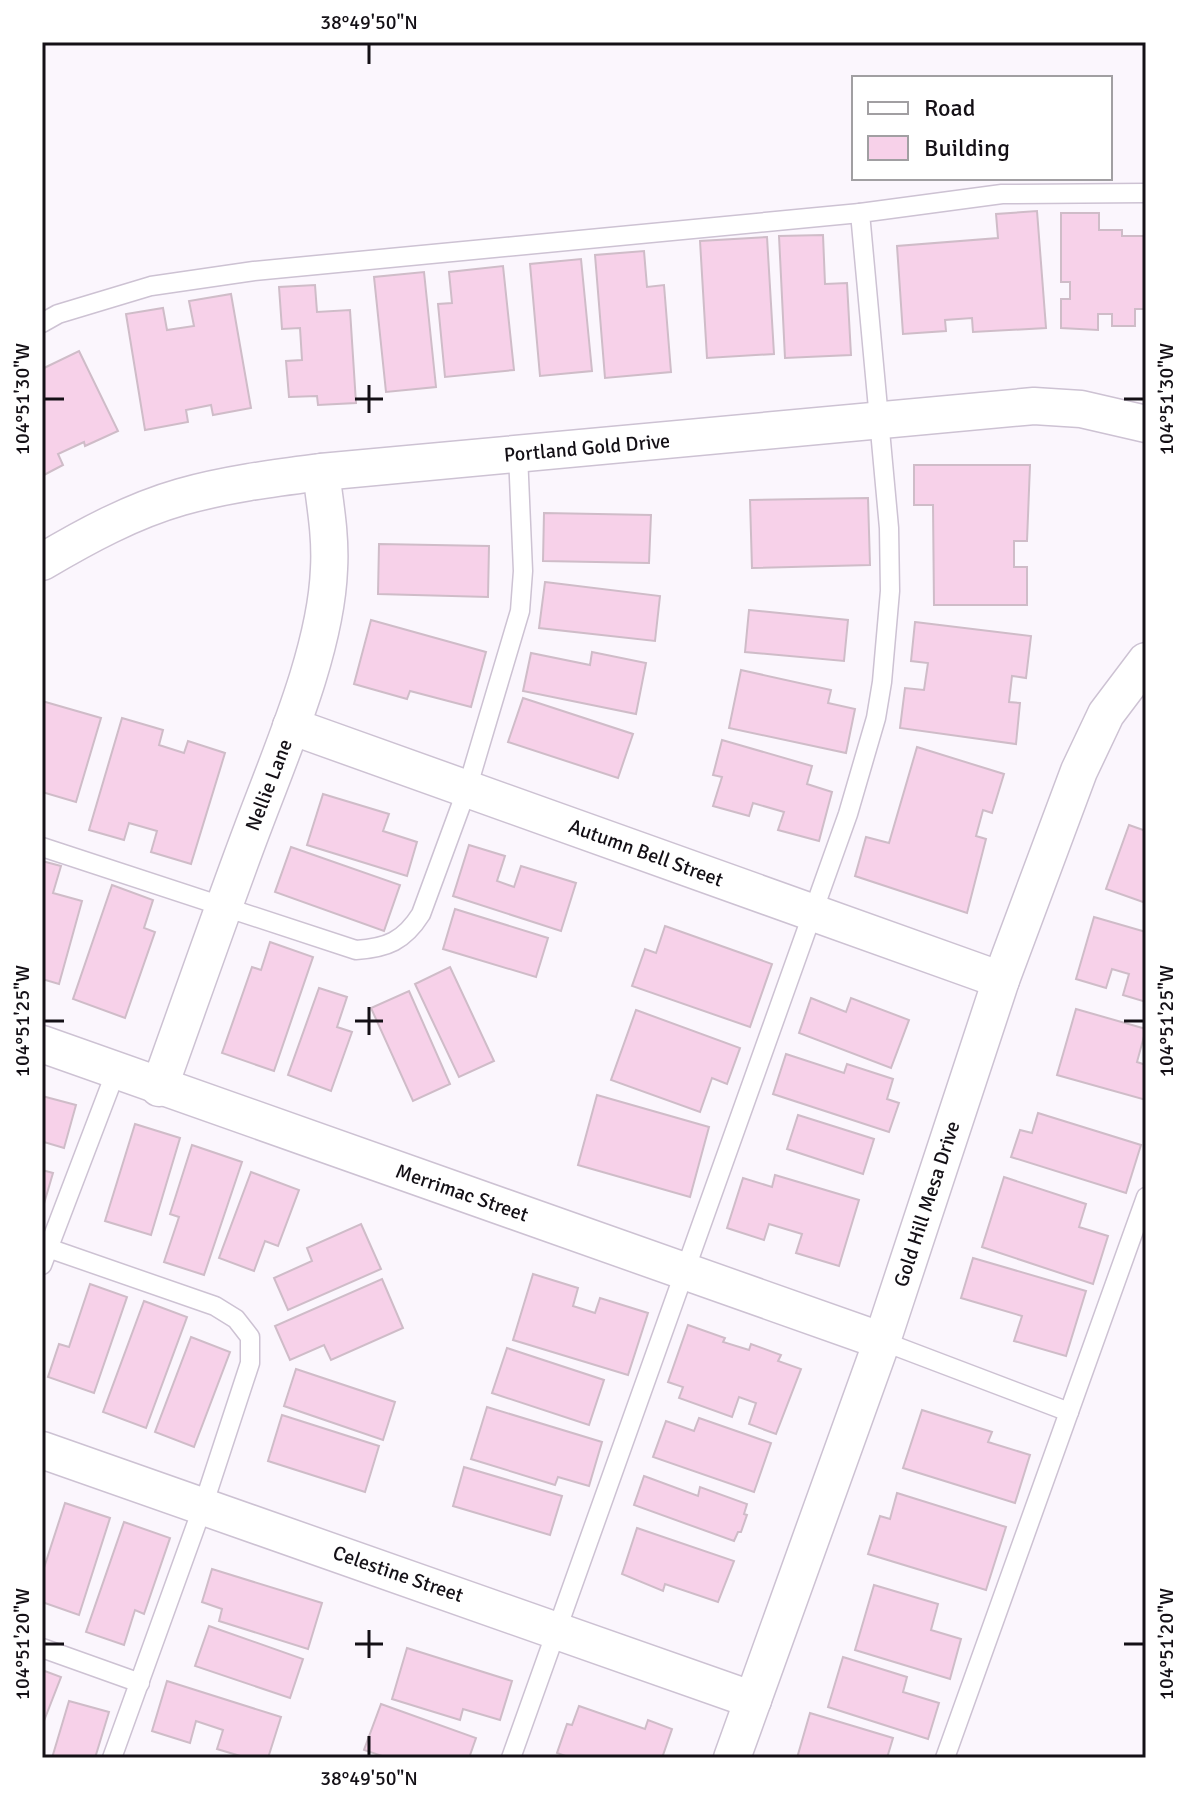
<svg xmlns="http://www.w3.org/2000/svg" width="1188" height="1800" viewBox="0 0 1188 1800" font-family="Signika,sans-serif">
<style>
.building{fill:#f7d1e9;stroke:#cfbcc8;stroke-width:2}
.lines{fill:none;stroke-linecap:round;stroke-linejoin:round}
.service-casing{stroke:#cdc2d3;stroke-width:21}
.minor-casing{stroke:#cdc2d3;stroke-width:39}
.service{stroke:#fff;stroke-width:18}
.minor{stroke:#fff;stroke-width:36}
.ticks{fill:none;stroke:#141016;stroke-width:3}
.labels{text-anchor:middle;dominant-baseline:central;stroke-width:7;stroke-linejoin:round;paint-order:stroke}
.street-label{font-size:20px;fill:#141016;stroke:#fff}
.neatline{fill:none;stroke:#141016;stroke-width:3}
.ticks-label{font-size:20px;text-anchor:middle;fill:#141016}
</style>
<rect width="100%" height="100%" fill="#fbf6fd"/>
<g class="building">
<polygon points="1037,211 1046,328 973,332 972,318 945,320 946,331 903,334 897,246 998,238 996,214"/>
<polygon points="1061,213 1099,213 1099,230 1122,230 1122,236 1146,236 1146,316 1144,309 1135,309 1135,326 1112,326 1112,314 1098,314 1098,330 1061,328 1061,299 1070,299 1070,282 1061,282"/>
<polygon points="823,235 825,284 847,283 851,355 785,358 779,236"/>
<polygon points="767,237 774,354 707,358 700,241"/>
<polygon points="644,251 647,287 664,285 671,372 605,378 595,255"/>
<polygon points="581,259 592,371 540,376 530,264"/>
<polygon points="503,266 514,370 445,377 438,304 452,303 449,272"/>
<polygon points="424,272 436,387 386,392 374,277"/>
<polygon points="315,285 317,312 350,310 356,403 318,405 317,396 289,397 286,361 302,360 300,328 282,329 279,287"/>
<polygon points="231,294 251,408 213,415 211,405 186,410 188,422 145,430 126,314 163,308 167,330 194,326 189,301"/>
<polygon points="79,351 118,431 85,446 84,442 58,454 63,465 42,476 42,369"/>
<polygon points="914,465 1030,465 1027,541 1014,541 1014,567 1027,567 1027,605 934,605 933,505 914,505"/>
<polygon points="868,498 870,565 752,568 750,500"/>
<polygon points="544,513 651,515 649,563 543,561"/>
<polygon points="379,544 489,546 488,597 378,594"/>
<polygon points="545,582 660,596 655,641 539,628"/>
<polygon points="749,610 848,620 844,661 745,652"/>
<polygon points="371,620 486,652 471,707 410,691 407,699 354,684"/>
<polygon points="915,622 1031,636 1026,678 1012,676 1009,702 1020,703 1016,744 900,728 905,688 924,690 928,663 911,661"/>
<polygon points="592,652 646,663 636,714 523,691 531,653 590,665"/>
<polygon points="741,670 831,690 828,703 855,709 846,753 729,728"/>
<polygon points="523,698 633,734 618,778 508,742"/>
<polygon points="42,701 101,718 76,802 42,792"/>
<polygon points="122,718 163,730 159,745 184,753 188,741 225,753 191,864 151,852 157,831 129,823 124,840 89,830"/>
<polygon points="722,740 812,766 807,784 832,792 819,841 778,830 784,812 753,803 749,816 713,806 722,777 713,775"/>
<polygon points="917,747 1004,774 992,813 983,810 976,836 986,839 967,913 855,876 866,837 889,843"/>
<polygon points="323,794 389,814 383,831 417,842 407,876 307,845"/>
<polygon points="1129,825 1146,831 1146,903 1106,889"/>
<polygon points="469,845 505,856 497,881 514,887 521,866 576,883 561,931 453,896"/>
<polygon points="291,847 400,885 384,931 275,892"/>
<polygon points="42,861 61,866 53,893 82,901 59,984 42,979"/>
<polygon points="112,885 153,900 144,928 155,932 125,1018 73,999"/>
<polygon points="455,909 548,938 536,977 443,949"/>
<polygon points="1094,917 1146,932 1146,1002 1123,995 1129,974 1112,969 1106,988 1076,979"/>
<polygon points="665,926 772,964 750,1027 632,986 645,949 656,953"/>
<polygon points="270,942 313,957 274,1071 222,1053 252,967 261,970"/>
<polygon points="450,967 494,1061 459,1077 415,984"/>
<polygon points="319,988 347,997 337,1027 352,1032 331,1091 288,1075"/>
<polygon points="409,991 450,1084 413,1101 371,1008"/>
<polygon points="811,998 846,1012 851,998 909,1020 891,1068 799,1033"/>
<polygon points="1076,1009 1146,1029 1137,1062 1146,1065 1146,1100 1057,1075"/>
<polygon points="636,1010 740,1048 727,1084 712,1078 700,1112 611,1080"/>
<polygon points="786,1054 844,1073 847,1064 893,1079 887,1099 899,1103 889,1132 773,1094"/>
<polygon points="597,1095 709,1127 690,1197 578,1165"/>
<polygon points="42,1096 76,1105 64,1148 44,1142 42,1150"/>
<polygon points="1038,1113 1141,1145 1126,1193 1011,1157 1020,1130 1032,1133"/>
<polygon points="798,1115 874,1139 863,1174 787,1149"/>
<polygon points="135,1124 180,1138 151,1235 105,1221"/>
<polygon points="192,1145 242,1162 204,1275 164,1262 179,1217 170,1214"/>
<polygon points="42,1170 53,1173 43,1207 42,1207"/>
<polygon points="251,1172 299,1190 278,1246 265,1241 254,1271 219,1258"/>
<polygon points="775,1175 859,1200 839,1266 796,1253 802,1234 769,1224 764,1240 727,1228 743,1178 772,1187"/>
<polygon points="1004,1177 1086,1204 1079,1227 1108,1236 1093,1284 982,1247"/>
<polygon points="361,1224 381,1269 288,1310 274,1278 312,1261 307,1248"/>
<polygon points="973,1258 1086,1291 1066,1356 1014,1341 1022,1316 961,1298"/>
<polygon points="533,1274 578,1288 573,1306 595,1313 600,1298 648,1313 628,1375 513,1340"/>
<polygon points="382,1279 403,1328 331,1360 324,1345 290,1360 275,1326"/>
<polygon points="90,1284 127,1297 94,1393 48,1377 59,1344 69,1347"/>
<polygon points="144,1301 187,1317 146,1428 103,1412"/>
<polygon points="688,1325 725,1338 723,1342 749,1350 751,1344 781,1355 778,1361 801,1369 776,1434 749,1424 756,1403 739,1397 732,1417 679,1398 683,1387 668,1382"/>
<polygon points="191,1337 230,1352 194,1447 155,1432"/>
<polygon points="507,1348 604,1380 589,1425 492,1393"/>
<polygon points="296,1369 395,1402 383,1440 284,1406"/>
<polygon points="487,1407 602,1442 589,1486 558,1477 555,1485 471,1459"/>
<polygon points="922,1410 992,1432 988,1442 1030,1455 1015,1503 903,1468"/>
<polygon points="282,1415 379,1446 365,1492 268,1461"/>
<polygon points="699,1418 771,1443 754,1492 653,1457 666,1421 694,1431"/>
<polygon points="464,1467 562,1496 550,1535 453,1506"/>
<polygon points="644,1476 698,1496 700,1487 747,1504 744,1514 747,1515 741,1532 738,1532 734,1541 634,1505"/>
<polygon points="897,1493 1006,1527 986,1590 868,1554 880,1516 890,1519"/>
<polygon points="65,1503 110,1518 79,1615 42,1602 42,1574"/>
<polygon points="124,1522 170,1538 144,1614 135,1610 124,1645 86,1632"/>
<polygon points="637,1528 734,1561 718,1602 665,1584 663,1591 622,1574"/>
<polygon points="212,1569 322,1603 308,1649 219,1621 222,1609 202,1602"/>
<polygon points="874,1585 938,1604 931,1630 961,1639 950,1679 855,1650"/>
<polygon points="209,1626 303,1659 290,1698 195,1666"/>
<polygon points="407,1648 512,1681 500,1720 463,1709 460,1720 392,1699"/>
<polygon points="843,1657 907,1677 903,1692 939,1703 928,1739 828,1707"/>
<polygon points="42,1670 61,1677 42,1726"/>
<polygon points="167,1681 281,1717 268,1758 247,1758 217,1749 223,1730 196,1721 190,1743 152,1731"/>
<polygon points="69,1701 109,1712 95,1758 52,1758"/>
<polygon points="381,1704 476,1738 469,1758 388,1758 364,1750"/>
<polygon points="579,1706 645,1729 648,1720 672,1729 662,1758 571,1758 557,1753 567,1724 572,1725"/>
<polygon points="810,1713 893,1738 887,1758 797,1758"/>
</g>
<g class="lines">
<defs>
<g id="service">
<polyline points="42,323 58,314 151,286 254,271 860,213"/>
<path d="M42,847l314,103c31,-2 48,-9 65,-36l46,-125 53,-178 3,-40 -5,-117"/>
<polyline points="48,1248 215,1306 236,1319 250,1337 250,1363 203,1506 112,1758"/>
<polyline points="42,1265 116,1071"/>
<polyline points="882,1341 1069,1412"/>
<polyline points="42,1648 140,1683"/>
<polyline points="511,1758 848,814 876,718 882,682 890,591 889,528 860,213 1002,194 1146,193"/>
<polyline points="945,1758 1146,1197"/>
</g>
<g id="minor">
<path d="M42,562c44,-26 90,-51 139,-65 46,-13 94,-19 140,-25l713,-66 47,3 65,15"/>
<polyline points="291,726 1001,980"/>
<polyline points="42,1044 882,1341"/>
<path d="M159,1088c31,-86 61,-173 93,-258 29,-78 74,-179 77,-261 2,-33 -4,-65 -8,-97"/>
<polyline points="42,1450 753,1700"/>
<polyline points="732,1758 882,1341 1001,980 1079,771 1106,714 1146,661"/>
</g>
</defs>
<use href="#service" class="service-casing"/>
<use href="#minor" class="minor-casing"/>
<use href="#service" class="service"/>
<use href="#minor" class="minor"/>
</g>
<path class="ticks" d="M369,44v20M369,385v28M44,399h20M355,399h28M1124,399h20M369,1007v28M44,1021h20M355,1021h28M1124,1021h20M369,1630v28M44,1644h20M355,1644h28M1124,1644h20M369,1736v20"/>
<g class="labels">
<g class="street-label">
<text transform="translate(587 448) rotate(-5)">Portland Gold Drive</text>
<text transform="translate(269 785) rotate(-69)">Nellie Lane</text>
<text transform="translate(646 853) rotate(20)">Autumn Bell Street</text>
<text transform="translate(462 1193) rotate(19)">Merrimac Street</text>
<text transform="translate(927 1204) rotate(-72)">Gold Hill Mesa Drive</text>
<text transform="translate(398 1574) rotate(19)">Celestine Street</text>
</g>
</g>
<rect width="1188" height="1800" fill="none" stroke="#ffffff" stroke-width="88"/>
<rect x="852" y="76" width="260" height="104" fill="#ffffff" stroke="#a19fa2" stroke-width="2"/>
<rect x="868" y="102" width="40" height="12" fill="#ffffff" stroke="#a19fa2" stroke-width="2"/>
<text x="924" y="116" font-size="24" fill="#141016">Road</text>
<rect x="868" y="136" width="40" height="24" fill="#f7d1e9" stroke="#a19fa2" stroke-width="2"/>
<text x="924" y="156" font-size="24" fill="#141016">Building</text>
<rect x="44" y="44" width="1100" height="1712" class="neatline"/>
<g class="ticks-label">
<text x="369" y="29">38°49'50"N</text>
<text transform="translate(1166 399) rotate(-90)" y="7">104°51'30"W</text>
<text transform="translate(22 399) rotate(-90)" y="7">104°51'30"W</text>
<text transform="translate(22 1021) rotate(-90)" y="7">104°51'25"W</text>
<text transform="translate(1166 1021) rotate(-90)" y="7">104°51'25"W</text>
<text transform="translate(22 1644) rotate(-90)" y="7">104°51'20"W</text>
<text transform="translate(1166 1644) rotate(-90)" y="7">104°51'20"W</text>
<text x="369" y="1785">38°49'50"N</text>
</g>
</svg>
